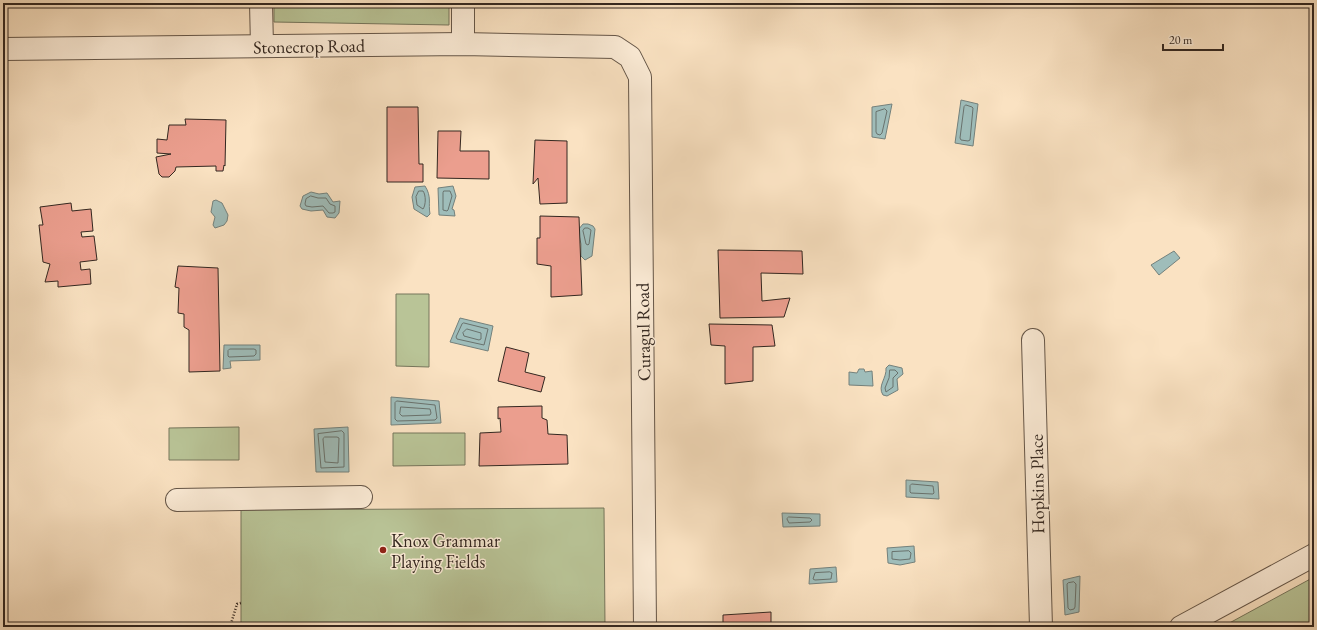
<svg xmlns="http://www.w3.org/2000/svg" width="1317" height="630" viewBox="0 0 1317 630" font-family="'EB Garamond',serif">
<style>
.green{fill:#b9c497;stroke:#76765c}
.water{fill:#9fbdba;stroke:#74817c}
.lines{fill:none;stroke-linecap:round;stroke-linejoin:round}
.shore{stroke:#69726d;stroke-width:1}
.building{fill:#eb9e8e;stroke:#332720}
.minor-casing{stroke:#655648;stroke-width:24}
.path{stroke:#332720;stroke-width:2.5;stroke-dasharray:1 2;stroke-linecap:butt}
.minor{stroke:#fcecd7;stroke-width:22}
.poi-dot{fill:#8f2418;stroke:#fcecd7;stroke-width:1.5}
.labels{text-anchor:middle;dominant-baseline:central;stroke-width:3;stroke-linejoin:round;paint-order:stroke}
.street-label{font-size:18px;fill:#332720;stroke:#fcecd7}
.poi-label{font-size:18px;fill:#332720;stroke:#fcecd7;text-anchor:start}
</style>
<rect width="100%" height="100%" fill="#fae2c2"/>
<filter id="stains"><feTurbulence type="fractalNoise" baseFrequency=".005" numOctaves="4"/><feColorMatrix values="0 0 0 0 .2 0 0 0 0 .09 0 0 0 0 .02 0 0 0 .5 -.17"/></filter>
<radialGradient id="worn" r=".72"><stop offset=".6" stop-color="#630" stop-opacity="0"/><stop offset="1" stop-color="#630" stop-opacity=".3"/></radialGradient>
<g class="green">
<polygon points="274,3 449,3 449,25 274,22"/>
<polygon points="396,294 429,294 429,367 396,366"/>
<polygon points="239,427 239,460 169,460 169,428"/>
<polygon points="393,433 465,433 465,465 393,466"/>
<polygon points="604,508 605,627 241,627 241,510"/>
<polygon points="1314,577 1314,627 1222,627"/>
</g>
<g class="water">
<polygon points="961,100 978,104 973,146 955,143"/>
<polygon points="892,104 885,139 872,137 872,107"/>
<path d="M425,186c7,11 3,17 5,28l-3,3 -13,-8 -2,-12 3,-10z"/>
<polygon points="453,186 456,196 452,209 454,210 455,216 439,215 438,188"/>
<polygon points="311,192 319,194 327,193 333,202 340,201 339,213 335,218 327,217 323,210 311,211 302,209 300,206 303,196"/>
<polygon points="216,200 222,203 228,215 227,221 224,225 215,228 213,225 215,217 211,212 213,201"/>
<polygon points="583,224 588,224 593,226 595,229 592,256 585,260 581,256 581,244 578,230"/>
<polygon points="1174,251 1180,258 1159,275 1151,265"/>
<polygon points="460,318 493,326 488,351 450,342"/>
<polygon points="224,345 260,345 260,360 230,361 231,368 223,369"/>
<path d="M889,365l13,3 1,6 -6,5 1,11 -11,6 -4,-1c-6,-9 4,-17 3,-27z"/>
<polygon points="859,369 864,369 865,372 872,371 873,386 849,385 849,372 857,373"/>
<polygon points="391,397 439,401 441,423 391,425"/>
<polygon points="348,427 349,472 316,472 314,429"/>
<polygon points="906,480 938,482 939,499 906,497"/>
<polygon points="782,513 820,514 820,526 783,527"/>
<polygon points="914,546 915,562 900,565 888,563 887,548"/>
<polygon points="836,567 837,582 809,584 810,569"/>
<polygon points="1080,576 1079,612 1065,615 1063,580"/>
</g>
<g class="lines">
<g class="shore">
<polygon points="966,105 972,107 973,108 970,140 968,141 961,140 960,138 964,107"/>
<polygon points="885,109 887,111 882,133 880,135 877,134 876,132 876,112"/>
<path d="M419,191h4c3,4 3,14 0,18l-6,-4 -1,-8z"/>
<polygon points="444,191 450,191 452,196 448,210 447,211 443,210 443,193"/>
<polygon points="311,196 318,198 326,198 330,204 335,206 335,212 333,213 329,213 323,206 312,207 306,206 305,204 306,199"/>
<polygon points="585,228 588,228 591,230 589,244 588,245 586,244 583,231"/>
<polygon points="464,323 488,329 484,345 457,339 456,337 462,324"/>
<polygon points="467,329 481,333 481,339 479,340 464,336 463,333"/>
<polygon points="230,349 254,349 256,350 256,354 254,356 229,357 228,356 228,351"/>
<polygon points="890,370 895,370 898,373 893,378 893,387 886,392 885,388 889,378"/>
<polygon points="397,401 435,405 437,418 435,420 397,421 395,419 395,403"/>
<polygon points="401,407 430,409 431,413 430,415 402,416 400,414"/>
<polygon points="342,431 344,433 344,467 321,468 318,434"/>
<polygon points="325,437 337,437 339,438 338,463 325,462 323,439"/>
<polygon points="912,484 933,486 934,493 933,494 911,493 910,492 910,486"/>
<polygon points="789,517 810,518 812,520 810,522 789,523 787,519"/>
<polygon points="909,551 911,553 910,559 900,560 892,559 892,552"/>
<polygon points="830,572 832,573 831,579 815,580 813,579 815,573"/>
<polygon points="1074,582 1076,584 1075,607 1074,609 1070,610 1068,608 1067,584 1068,583"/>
</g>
</g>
<g class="building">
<polygon points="387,107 418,107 419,164 423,164 423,182 387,182"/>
<polygon points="185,119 226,120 225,166 224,165 223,171 216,171 216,166 176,167 175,171 169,177 162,177 159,174 156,157 171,154 157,153 157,139 167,140 169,125 186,125"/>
<polygon points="438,131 461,131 460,151 489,151 489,179 437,178"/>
<polygon points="535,140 567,141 567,203 540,204 538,178 533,184"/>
<polygon points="71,203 72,211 91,209 93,231 81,232 82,237 94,236 97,260 80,262 81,270 90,269 91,284 58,287 58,281 45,282 50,264 43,262 39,225 43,225 40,207"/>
<polygon points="540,216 579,217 582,295 551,297 551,266 537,264 537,238 540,238"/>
<polygon points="718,250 802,251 803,274 761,273 762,301 790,298 784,317 720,318"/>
<polygon points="178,266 218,268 220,371 189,372 189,330 184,327 184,314 178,313 179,288 175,287"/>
<polygon points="709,324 772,325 775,346 753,347 753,381 725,384 725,346 711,345"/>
<polygon points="506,347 529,353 525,372 545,377 541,392 498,381"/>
<polygon points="542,406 542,418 547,420 548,434 567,435 568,464 479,466 480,433 501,432 500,418 498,419 498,407"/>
<polygon points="771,612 771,627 723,627 723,615"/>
</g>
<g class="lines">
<defs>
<g id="minor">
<polyline points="261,3 262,46"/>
<polyline points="463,3 463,44"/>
<polyline points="3,49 463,44 615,47 630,57 640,77 645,627"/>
<polyline points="1033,340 1041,627"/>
<polyline points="177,500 361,497"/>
<polyline points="1181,627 1314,555"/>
</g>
</defs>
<use href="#minor" class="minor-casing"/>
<polyline class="path" points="230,627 237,604 241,603"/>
<use href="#minor" class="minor"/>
</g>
<circle class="poi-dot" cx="383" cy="550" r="4"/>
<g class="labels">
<g class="street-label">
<text transform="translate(309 46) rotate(-1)">Stonecrop Road</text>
<text transform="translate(643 332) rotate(-91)">Curagul Road</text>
<text transform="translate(1037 484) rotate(-91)">Hopkins Place</text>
</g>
<g class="poi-label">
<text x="391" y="540">Knox Grammar<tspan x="391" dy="21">Playing Fields</tspan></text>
</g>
</g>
<rect width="1317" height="630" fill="none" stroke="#fae2c2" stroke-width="16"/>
<rect x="4" y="4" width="1309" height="622" fill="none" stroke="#332720" stroke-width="2"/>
<rect x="8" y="8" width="1301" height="614" fill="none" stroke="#332720"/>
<path d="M1163 44v6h60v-6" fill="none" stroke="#332720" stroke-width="2"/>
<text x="1169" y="44" font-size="12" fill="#332720" stroke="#fcecd7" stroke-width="3" paint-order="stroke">20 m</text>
<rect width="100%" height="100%" filter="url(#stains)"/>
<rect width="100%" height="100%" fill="url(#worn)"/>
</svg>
